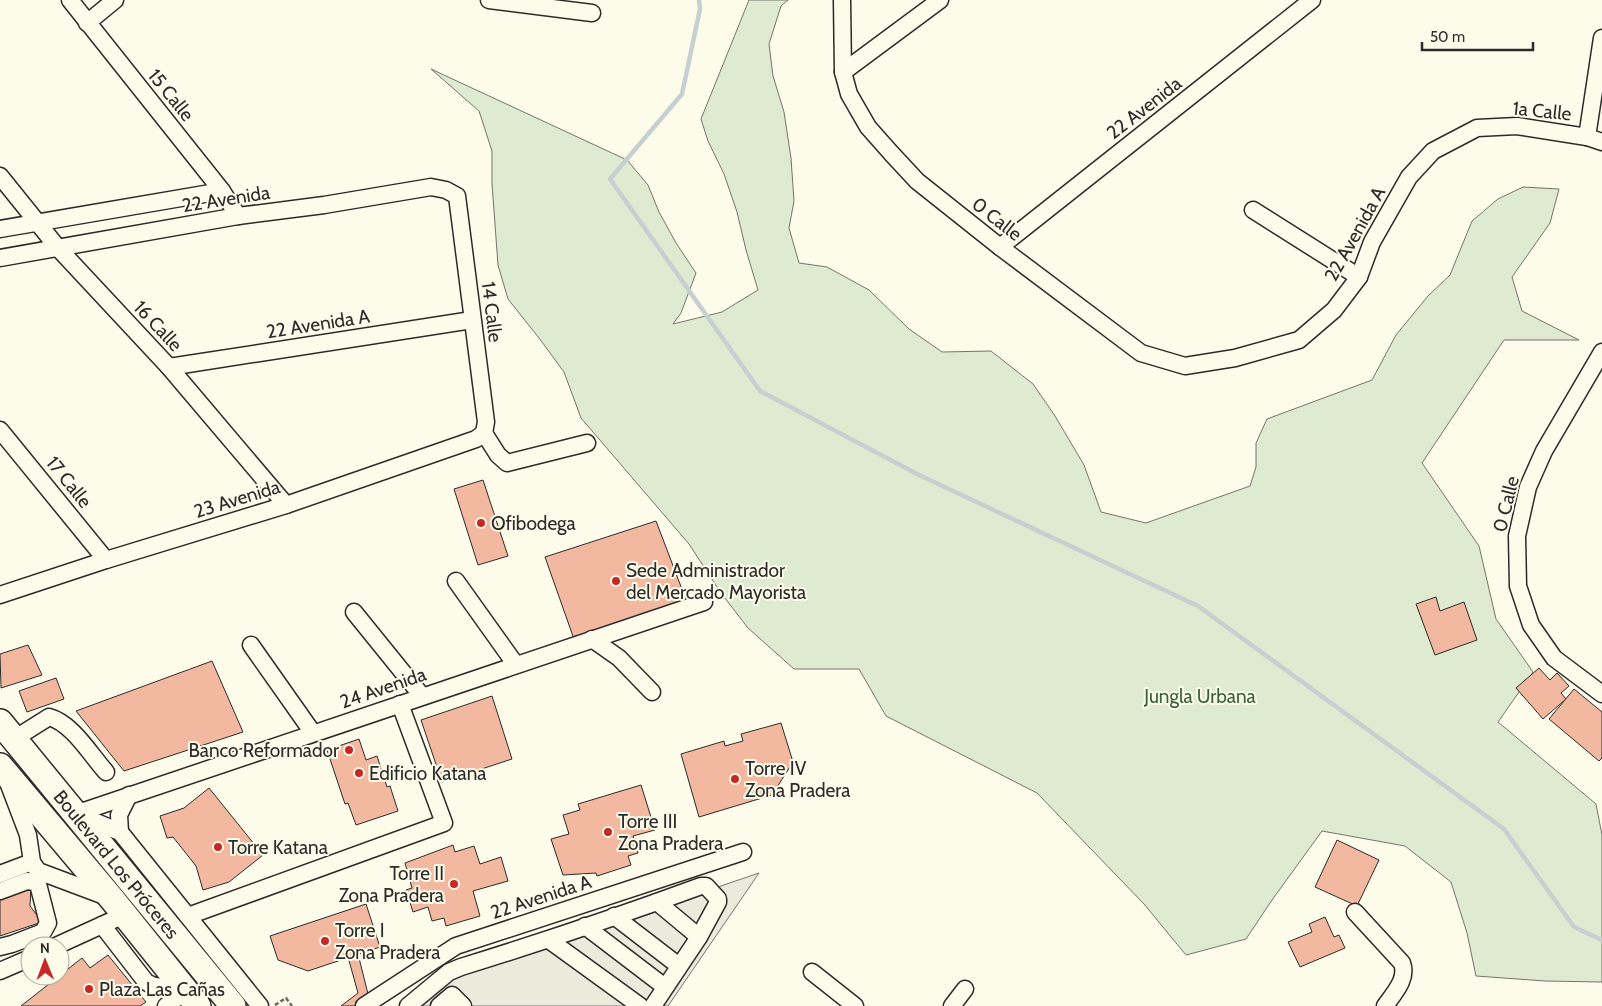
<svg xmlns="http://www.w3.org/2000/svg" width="1602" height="1006" viewBox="0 0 1602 1006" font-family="Cabin,sans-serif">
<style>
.green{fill:#deebd1;stroke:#74746e}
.parking{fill:#eceadb;stroke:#74746e}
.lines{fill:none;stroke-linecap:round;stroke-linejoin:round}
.stream{stroke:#c7d0d0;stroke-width:4.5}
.building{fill:#f2b8a0;stroke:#2b2b2b}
.minor-casing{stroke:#2b2b2b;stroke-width:19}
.highway-casing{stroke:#2b2b2b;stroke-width:28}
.path{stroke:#6a6964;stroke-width:2.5;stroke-dasharray:4 2.5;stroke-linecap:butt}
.minor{stroke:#fdfbea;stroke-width:16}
.highway{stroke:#fdfbea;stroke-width:25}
.poi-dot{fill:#c62828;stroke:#fdfbea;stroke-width:2}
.labels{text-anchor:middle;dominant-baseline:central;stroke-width:4;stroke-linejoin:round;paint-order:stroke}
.street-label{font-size:19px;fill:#2b2b2b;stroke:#fdfbea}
.poi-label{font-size:19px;fill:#2b2b2b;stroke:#fdfbea;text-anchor:start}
.park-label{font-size:19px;fill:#34623c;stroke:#fdfbea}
</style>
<rect width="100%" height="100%" fill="#fdfbea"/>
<polygon class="green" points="749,0 788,0 781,6 769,44 773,76 784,112 791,158 794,201 789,228 799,263 827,267 869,290 909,329 942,352 991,351 1033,384 1055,416 1084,465 1101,512 1146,523 1250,486 1256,467 1256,443 1267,419 1372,380 1396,335 1428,296 1450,275 1472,221 1498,199 1523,187 1559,189 1550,223 1512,277 1522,311 1579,340 1504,340 1422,463 1479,546 1496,619 1533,672 1498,722 1596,804 1602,835 1602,982 1545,981 1476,976 1467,933 1451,882 1405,846 1322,831 1272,900 1246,939 1186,955 1144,904 1037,793 886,716 859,669 794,669 748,628 721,593 689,544 581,418 564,372 539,338 508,299 498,265 492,184 492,151 479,111 431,69 627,160 648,185 659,212 676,243 696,273 681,313 673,324 722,312 758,290 746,250 737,212 724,174 708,141 701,119"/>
<polygon class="parking" points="759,873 668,1006 419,1006 451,978"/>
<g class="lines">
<polyline class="stream" points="699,0 700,9 682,94 610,179 760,391 917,474 1198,606 1504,829 1574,927 1602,940"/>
</g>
<g class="building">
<polygon points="483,480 508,556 478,565 454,489"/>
<polygon points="656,521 688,605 575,642 545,557"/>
<polygon points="1436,597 1440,611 1464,602 1477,640 1435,655 1416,604"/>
<polygon points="28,645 42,675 1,688 0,654"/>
<polygon points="212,661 243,732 124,771 76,711"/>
<polygon points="1539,668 1550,680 1557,673 1569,686 1561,693 1566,699 1543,719 1516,688"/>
<polygon points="56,678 64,699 27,712 19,691"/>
<polygon points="1574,689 1602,712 1602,758 1599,761 1549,719"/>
<polygon points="492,696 512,759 442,782 421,720"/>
<polygon points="781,723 793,762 772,795 699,817 681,754 724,741 725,746 743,741 741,734"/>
<polygon points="359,739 366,760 377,756 387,787 390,786 398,811 356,825 348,803 345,804 327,750"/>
<polygon points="641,785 655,830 633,836 638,853 628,856 631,865 597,876 596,873 563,875 551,839 569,834 563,815 580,810 578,804"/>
<polygon points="209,788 263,855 229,882 203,890 196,866 173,837 167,838 160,816 184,808"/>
<polygon points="1337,840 1379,860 1357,906 1315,887"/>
<polygon points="453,845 455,852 474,846 480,864 501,857 508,881 473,891 480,916 446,926 444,918 432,921 428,907 413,912 406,890 412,888 405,863"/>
<polygon points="31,888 30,906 42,922 0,936 0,899"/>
<polygon points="366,904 380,947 308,971 278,960 270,936"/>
<polygon points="1325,917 1334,937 1339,935 1345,948 1300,967 1288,942 1312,932 1309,924"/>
<polygon points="358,954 368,994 354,1006 341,1006 358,993 348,957"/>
<polygon points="108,955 146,1002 140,1006 21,1006 82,958 90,968"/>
</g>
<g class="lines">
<defs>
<g id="minor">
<polyline points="70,0 222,191 238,216"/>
<polyline points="489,0 592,13"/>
<polyline points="842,0 843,72 849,94 868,127 891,153 917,181 1000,247 1141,353 1185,366 1235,358 1299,340 1334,310 1359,277 1372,242 1409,177 1433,151 1477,128 1517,126 1587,137 1602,142"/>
<polyline points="87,23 115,0"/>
<polyline points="843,72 940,0"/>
<polyline points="1587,137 1602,38"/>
<polyline points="0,176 58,248 169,367 286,505"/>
<polyline points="1253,210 1359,277"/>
<polyline points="0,229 222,191"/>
<polyline points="1000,247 1312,0"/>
<polyline points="0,258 238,216 324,205 431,187 446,190 457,196 486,422 484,433"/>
<polyline points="1602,352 1544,451 1528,487 1517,536 1518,586 1531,625 1554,658 1602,694"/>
<polyline points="169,367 472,320"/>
<polyline points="0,430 106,560"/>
<polyline points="484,433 498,455 507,463 587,443"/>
<polyline points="456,581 516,665"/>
<polyline points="0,595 106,560 286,505 476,439 484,433"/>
<polyline points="354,612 422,696"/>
<polyline points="592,639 619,658 652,692"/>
<polyline points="251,645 313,733"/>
<path d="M14,739l35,-22c23,6 41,37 57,55"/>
<polyline points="9,785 28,835 32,862 38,871 110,898"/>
<polyline points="75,814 704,602"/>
<polyline points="79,815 120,832 260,1006"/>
<polyline points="120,832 119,815 129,795"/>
<polyline points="0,874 32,862"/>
<polyline points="0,891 27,881 35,882 38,884 48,923 43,932 12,944 0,947"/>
<polyline points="657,902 699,937"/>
<path d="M1355,912l47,51c6,16 -8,30 -17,43"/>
<polyline points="188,916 444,823 400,704"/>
<polyline points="614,916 679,966"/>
<path d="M102,925l44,57c11,7 20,5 31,-1"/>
<polyline points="585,926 665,987"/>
<polyline points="549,940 640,1006"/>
<polyline points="56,946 124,915"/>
<polyline points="0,971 30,958"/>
<polyline points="812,972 855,1006"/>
<polyline points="166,1006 186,991"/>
<polyline points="364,1006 456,946 743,852"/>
<path d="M408,1006l41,-34 12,-5c81,-25 161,-52 240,-81h5l12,13v3l-19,35 -46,69"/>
<polyline points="439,1006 452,995 463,1006"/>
<polyline points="952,1006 965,989"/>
</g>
<g id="highway">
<path id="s1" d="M0,722l233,284"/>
<polyline points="0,766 112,899 198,1006"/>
</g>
</defs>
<use href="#minor" class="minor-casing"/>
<use href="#highway" class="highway-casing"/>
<polyline class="path" points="275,1005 286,998 292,1006"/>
<use href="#minor" class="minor"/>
<use href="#highway" class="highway"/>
</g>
<g class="poi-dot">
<circle cx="481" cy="523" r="5"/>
<circle cx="616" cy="581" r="5"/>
<circle cx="349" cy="750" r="5"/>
<circle cx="359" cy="773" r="5"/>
<circle cx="735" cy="779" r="5"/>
<circle cx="608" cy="832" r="5"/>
<circle cx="218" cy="847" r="5"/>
<circle cx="454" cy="884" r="5"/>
<circle cx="325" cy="941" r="5"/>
<circle cx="89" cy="989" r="5"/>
</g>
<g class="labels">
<g class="street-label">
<text transform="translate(171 95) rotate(51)">15 Calle</text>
<text transform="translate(1144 108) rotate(-38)">22 Avenida</text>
<text transform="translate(1542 111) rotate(6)">1a Calle</text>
<text transform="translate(226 199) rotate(-9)">22 Avenida</text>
<text transform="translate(997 219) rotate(38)">0 Calle</text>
<text transform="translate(1355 234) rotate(-61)">22 Avenida A</text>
<text transform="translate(492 312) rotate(83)">14 Calle</text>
<text transform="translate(318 324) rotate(-9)">22 Avenida A</text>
<text transform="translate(158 326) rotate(47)">16 Calle</text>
<text transform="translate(69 482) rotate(51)">17 Calle</text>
<text transform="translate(237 499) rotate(-17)">23 Avenida</text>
<text transform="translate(1506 504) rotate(-76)">0 Calle</text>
<text transform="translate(383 688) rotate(-19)">24 Avenida</text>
<text stroke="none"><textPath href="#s1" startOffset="184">Boulevard Los Próceres</textPath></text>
<text transform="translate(541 897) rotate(-18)">22 Avenida A</text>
</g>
<g class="poi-label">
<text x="491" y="523">Ofibodega</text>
<text x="626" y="570">Sede Administrador<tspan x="626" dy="22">del Mercado Mayorista</tspan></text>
<text x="339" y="750" text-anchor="end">Banco Reformador</text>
<text x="745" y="768">Torre IV<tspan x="745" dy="22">Zona Pradera</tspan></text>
<text x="369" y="773">Edificio Katana</text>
<text x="618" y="821">Torre III<tspan x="618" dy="22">Zona Pradera</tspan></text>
<text x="228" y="847">Torre Katana</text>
<text x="444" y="873" text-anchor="end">Torre II<tspan x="444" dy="22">Zona Pradera</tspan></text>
<text x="335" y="930">Torre I<tspan x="335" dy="22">Zona Pradera</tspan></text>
<text x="99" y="989">Plaza Las Cañas</text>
</g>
<g class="park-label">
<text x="1200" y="696">Jungla Urbana</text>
</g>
</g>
<g transform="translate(45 961) rotate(359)"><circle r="24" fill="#fdfbea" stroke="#a9a89e"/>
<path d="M0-4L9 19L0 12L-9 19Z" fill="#c62828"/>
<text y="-8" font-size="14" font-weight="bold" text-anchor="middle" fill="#2b2b2b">N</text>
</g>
<path d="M1422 42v8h111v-8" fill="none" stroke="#2b2b2b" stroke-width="2.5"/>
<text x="1430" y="42" font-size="15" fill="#2b2b2b" stroke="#fdfbea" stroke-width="4" paint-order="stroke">50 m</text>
</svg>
